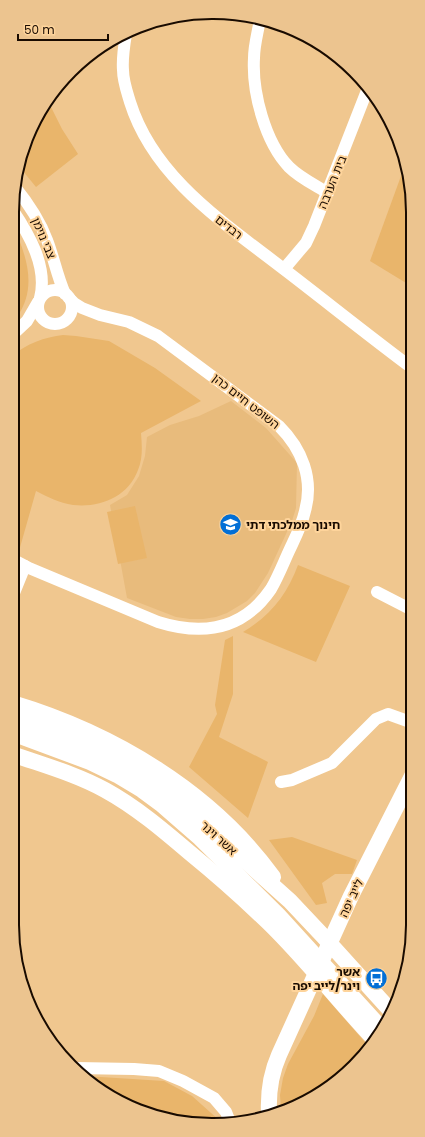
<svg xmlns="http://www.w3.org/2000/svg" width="425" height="1137" viewBox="0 0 425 1137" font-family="Poppins,'Noto Sans Hebrew',sans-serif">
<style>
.built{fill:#e8bb7c}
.green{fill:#e9b56b}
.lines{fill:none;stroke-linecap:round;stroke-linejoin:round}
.minor{stroke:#fff;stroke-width:12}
.major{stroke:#fff;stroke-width:16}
.labels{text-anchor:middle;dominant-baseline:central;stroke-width:4;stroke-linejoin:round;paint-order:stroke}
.street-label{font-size:12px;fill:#190b00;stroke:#fed49b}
.poi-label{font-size:12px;font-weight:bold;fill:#190b00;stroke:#fed49b;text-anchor:start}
.rim{fill:none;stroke:#190b00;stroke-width:2}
</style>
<rect width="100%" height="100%" fill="#f0c78f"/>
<polygon class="built" points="231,401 266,428 297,463 296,508 292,521 268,573 255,593 247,601 227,613 216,617 203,619 190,619 176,617 127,598 110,505 127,495 139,476 145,456 147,437 170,425 199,416"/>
<g class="green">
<polygon points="48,101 62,129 78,154 36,187 18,165 19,160"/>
<polygon points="405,165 411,186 411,286 370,261"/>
<path d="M18,237c11,27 17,54 -1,80l-5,-2v-64z"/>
<path d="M63,335l13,1 33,5 46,27 46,33 -60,32c1,13 2,25 -3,37 -10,27 -38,38 -65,35 -14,-2 -25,-8 -37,-14l-17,60 -7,-7v-188c14,-12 33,-19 51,-21z"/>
<polygon points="135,506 147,558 118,564 107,512"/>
<path d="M298,565l52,21 -34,76 -73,-30c27,-16 44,-37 55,-67z"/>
<polygon points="233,636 233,694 219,737 268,762 248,818 189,767 217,714 215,705 225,640"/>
<polygon points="292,837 357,860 352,874 335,874 322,883 327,903 316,905 269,840"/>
<polygon points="323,994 370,1048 324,1091 281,1109 280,1095 283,1078 288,1064 314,1016"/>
<polygon points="85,1076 164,1081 192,1096 220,1121 177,1120 112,1098"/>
</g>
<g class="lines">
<g class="minor">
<path d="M260,19c-2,13 -6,26 -6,39 -2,34 11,84 35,109 11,11 26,18 39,26"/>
<path d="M126,34c-2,12 -4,24 -3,36 0,11 4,22 7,32 24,77 96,122 155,168 43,33 84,66 127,98"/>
<path d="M15,187c13,16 25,34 32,53 7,18 10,36 18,54"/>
<path d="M12,209c17,25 36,58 28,89"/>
<polyline points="284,269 306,243 314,226 368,88"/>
<circle cx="55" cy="307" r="17"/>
<polyline points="12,335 27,321 38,302"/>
<path d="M12,559l17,9 129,54c45,14 85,8 113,-33 7,-12 12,-25 18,-38 6,-13 13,-26 16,-40 9,-32 -3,-62 -26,-85l-121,-90 -29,-14 -29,-7 -18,-7 -8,-5 -6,-6"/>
<polyline points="377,592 412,610"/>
<polyline points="12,598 25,566"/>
<polyline points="281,782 292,780 332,763 376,719 388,714 413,723"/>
<polyline points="76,1068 134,1069 159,1071 183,1081 214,1098 226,1112 230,1122"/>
</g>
<g class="major">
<path d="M12,703c100,30 199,88 261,174"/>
<path d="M12,719c64,19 119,45 172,87l106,95 33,35 67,74"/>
<polyline points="12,733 90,762 117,775 142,790 161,804 200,838 278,915 381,1028"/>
<path d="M12,754c31,11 64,20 93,36 31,17 58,40 85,63 27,22 54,46 79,70 38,37 70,79 106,117"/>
<path d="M269,1114c-1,-20 2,-41 10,-59l72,-159 62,-122"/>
</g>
</g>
<defs>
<symbol id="school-disc" viewBox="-11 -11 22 22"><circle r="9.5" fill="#026fd6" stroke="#fed49b"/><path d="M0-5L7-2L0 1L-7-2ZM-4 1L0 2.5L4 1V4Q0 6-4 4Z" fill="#fff"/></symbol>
<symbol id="bus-disc" viewBox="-11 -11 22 22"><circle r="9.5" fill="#026fd6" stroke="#fed49b"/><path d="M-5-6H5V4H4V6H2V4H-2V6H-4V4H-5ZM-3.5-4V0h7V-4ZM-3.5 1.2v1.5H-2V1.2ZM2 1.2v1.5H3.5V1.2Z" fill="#fff"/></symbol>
</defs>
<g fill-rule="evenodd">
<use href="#school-disc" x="218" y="512" width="25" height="25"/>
<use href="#bus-disc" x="364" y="966" width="25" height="25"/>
</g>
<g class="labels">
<g class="street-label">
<text transform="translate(332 182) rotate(-68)">בית הערבה</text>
<text transform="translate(229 227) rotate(38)">רבדים</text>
<text transform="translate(44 238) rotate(67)">צבי נוימן</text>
<text transform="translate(246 401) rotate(38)">השופט חיים כהן</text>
<text transform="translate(219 838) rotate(42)">אשר וינר</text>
<text transform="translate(351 898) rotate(-65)">לייב יפה</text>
</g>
<g class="poi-label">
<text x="246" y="524">חינוך ממלכתי דתי</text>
<text x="360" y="971" text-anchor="end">אשר<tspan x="360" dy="14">וינר/לייב יפה</tspan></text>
</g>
</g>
<path d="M0 0H425V1137H0ZM212 19H213A193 193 0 0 1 406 212V925A193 193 0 0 1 213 1118H212A193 193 0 0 1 19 925V212A193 193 0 0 1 212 19Z" fill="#ecc48f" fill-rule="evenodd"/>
<path class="rim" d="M212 19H213A193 193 0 0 1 406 212V925A193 193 0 0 1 213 1118H212A193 193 0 0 1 19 925V212A193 193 0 0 1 212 19Z"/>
<path d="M18 34v6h90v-6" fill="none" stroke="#190b00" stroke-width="2"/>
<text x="24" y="34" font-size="12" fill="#190b00" stroke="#fed49b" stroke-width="3" paint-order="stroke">50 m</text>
</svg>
